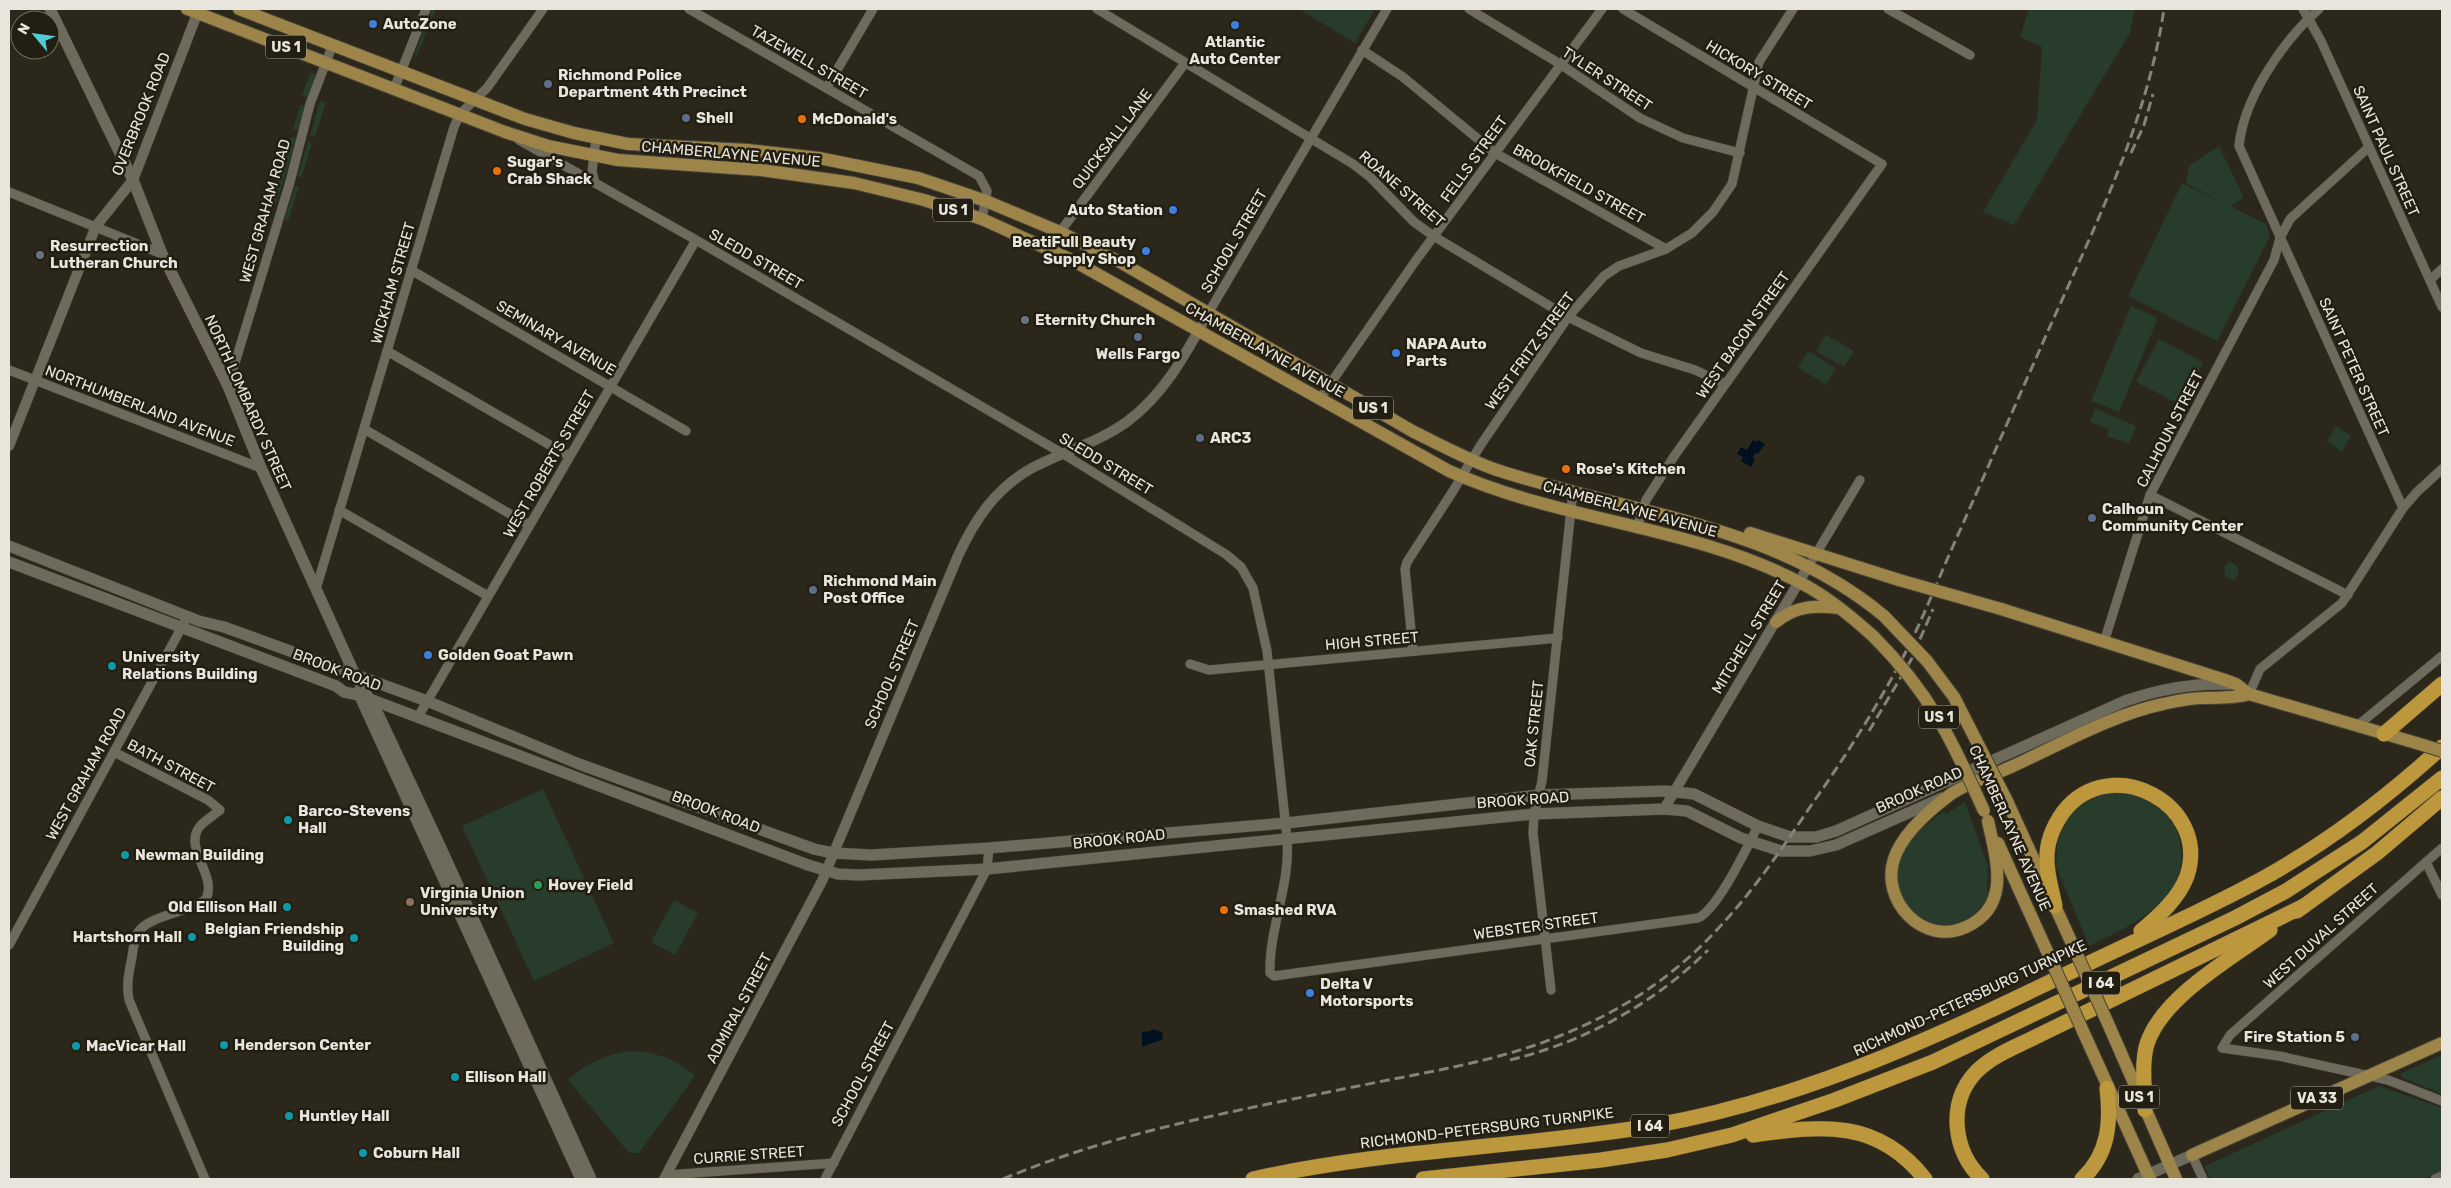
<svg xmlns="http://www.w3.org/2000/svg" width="2451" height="1188" viewBox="0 0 2451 1188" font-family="Rubik,sans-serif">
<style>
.green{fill:#273c2a}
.water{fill:#001020}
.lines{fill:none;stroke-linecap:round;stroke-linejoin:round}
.minor-casing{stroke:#474339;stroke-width:10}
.tertiary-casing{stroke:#474339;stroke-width:11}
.secondary-casing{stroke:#474339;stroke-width:12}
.primary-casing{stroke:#474339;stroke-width:14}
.motorway-casing{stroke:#474339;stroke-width:16}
.minor{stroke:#6e6a5c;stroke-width:9}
.tertiary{stroke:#6e6a5c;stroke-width:10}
.secondary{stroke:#6e6a5c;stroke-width:11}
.primary{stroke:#9d8549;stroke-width:12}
.motorway{stroke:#bc973c;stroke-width:15}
.rail{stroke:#868278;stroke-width:3;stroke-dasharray:10 5;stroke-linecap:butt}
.primary-bridge-casing{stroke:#474339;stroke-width:14;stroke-linecap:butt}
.primary-bridge{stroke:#9d8549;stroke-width:12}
.shop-dot{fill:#3f7fe0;stroke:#221e12;stroke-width:2}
.service-dot{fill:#5c6f8a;stroke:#221e12;stroke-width:2}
.food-dot{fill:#e8710a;stroke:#221e12;stroke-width:2}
.worship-dot{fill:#6b7280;stroke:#221e12;stroke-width:2}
.culture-dot{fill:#0f9aa8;stroke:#221e12;stroke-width:2}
.leisure-dot{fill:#2e9e5b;stroke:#221e12;stroke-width:2}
.education-dot{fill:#8d6e63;stroke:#221e12;stroke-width:2}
.labels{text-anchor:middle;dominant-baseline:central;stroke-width:5;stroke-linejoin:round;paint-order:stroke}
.shield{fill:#221e12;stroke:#ada9a0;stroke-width:1}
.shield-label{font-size:14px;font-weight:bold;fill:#e8e5dd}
.poi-label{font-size:15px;font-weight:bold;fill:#e8e5dd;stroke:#221e12;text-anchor:start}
.street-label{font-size:15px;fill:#e8e5dd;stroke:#221e12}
</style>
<rect width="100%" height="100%" fill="#2b271b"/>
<g class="green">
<polygon points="432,9 436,9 417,56 414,55"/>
<polygon points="1299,9 1375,9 1355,43"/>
<polygon points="2029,9 2135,9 2130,33 2014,225 1983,212 2037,120 2042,47 2020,37"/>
<polygon points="310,73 316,74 309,98 302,96"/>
<polygon points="320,100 326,102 315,137 310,136"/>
<polygon points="300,105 306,106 299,131 293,129"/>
<polygon points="291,137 297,138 276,204 271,203"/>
<polygon points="308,142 312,144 301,178 297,176"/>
<polygon points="2219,146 2244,198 2230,206 2266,224 2270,236 2217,341 2128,296 2182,183 2226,204 2186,183 2189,166"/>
<polygon points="295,186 299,187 288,221 284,220"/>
<polygon points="2131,306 2158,318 2119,412 2091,401"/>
<polygon points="1826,335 1854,351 1844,367 1816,351"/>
<polygon points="2159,339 2203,362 2181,405 2136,382"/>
<polygon points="1808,351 1836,368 1826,385 1798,367"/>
<polygon points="2095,408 2136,426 2129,444 2107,436 2109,429 2090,422"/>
<polygon points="2336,426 2351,436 2342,452 2327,441"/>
<polygon points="2231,562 2237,566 2239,573 2234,581 2225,576 2224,568 2228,563"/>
<polygon points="543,789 614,943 534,981 462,826"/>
<path d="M2120,792c7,1 16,2 23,4 39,16 51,69 24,100 -19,23 -52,37 -78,50l-33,-80 1,-22 -3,-3c17,-32 29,-45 66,-49z"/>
<path d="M1965,802l23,65 -1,23 3,1c-32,71 -121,16 -84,-43 9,-15 24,-26 38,-37l2,3z"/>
<polygon points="674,900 698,913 675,955 651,942"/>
<path d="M629,1051c25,0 48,8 66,25l-56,77h-9l-6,-6 -56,-67c18,-17 37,-25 61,-29z"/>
<polygon points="2442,1055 2442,1094 2401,1077 2401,1073"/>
<polygon points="2379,1086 2442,1108 2442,1171 2422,1179 2210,1179 2205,1166"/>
</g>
<g class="water">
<polygon points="1753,440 1756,442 1758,440 1765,444 1758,454 1755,453 1753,458 1755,459 1751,467 1741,461 1743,457 1737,454 1741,447 1747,450"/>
<polygon points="1151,1029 1162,1032 1163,1039 1142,1047 1142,1032 1151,1031"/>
</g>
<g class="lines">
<defs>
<g id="minor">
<polyline points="689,9 979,176 987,191 982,219"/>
<polyline points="1097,9 1353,164 1370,177 1414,222 1435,237 1568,317 1641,353 1695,370 1725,384"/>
<polyline points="1469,9 1560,64 1640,118 1683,138 1740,153"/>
<polyline points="1623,9 1882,164 1675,455 1646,500 1637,528"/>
<polyline points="1888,9 1970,55"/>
<polyline points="2303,9 2321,41 2442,307"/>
<path d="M2319,9c-36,32 -75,88 -80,137l164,362"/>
<polyline points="1362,50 1403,77 1495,153 1666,249"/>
<polyline points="827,87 873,9"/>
<polyline points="394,89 426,9"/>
<path d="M519,140l177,100 369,215 162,100 14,12 12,21 14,63 20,187c4,46 -18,89 -17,135l4,3 424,-58c20,-9 49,-71 60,-92"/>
<polyline points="595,183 592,172 596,138"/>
<polyline points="9,192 162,254"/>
<polyline points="1060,232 1185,63"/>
<polyline points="411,270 686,431"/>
<polyline points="2430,280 2442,269"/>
<polyline points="1209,312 1387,9"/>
<polyline points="387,351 569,456"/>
<polyline points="9,370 261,468"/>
<polyline points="228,386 290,182 310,104 333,44"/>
<polyline points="1319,400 1414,263 1602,9"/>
<polyline points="364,429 529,525"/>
<polyline points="2150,495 2348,595"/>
<polyline points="339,510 488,596"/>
<polyline points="1813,559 1860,480"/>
<polyline points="316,589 454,127 460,114 487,88 543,9"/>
<polyline points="2104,642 2150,495 2274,260 2280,238 2290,219 2369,147"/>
<polyline points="1413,651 1405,569 1407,562 1453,491 1480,446 1568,317 1604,276 1619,266 1666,249 1692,233 1713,212 1732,184 1759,62 1793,9"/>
<polyline points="1190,664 1209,670 1558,638"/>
<polyline points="2249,694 2260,669 2342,603 2403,508 2417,492 2442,469"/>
<polyline points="418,717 696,240"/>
<polyline points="2357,726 2442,656"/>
<path d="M114,752l94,48 12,10c-6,5 -14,10 -19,15 -20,22 17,50 5,74 -17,14 -59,16 -69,35 -3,7 -4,16 -5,23 -3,15 -6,27 -3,43l76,179"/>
<polyline points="2442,848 2230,1035 2222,1048 2279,1056 2388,1080 2442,1101"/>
<polyline points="2426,862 2442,895"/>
<polyline points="9,945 184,623"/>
<polyline points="1551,990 1533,833 1534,814 1542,781 1573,491"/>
<polyline points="2192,1155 2203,1179"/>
<polyline points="667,1175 834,1163"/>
<polyline points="825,1179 987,869 989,848"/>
<polyline points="2435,1179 2442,1176"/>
</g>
<g id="tertiary">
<polyline points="9,446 96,226 133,180 199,9"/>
<polyline points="1664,809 1809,565"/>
<path d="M664,1179l158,-298 136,-325c17,-37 38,-68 74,-88 32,-17 66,-25 96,-47 38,-29 58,-68 81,-109"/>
</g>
<g id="secondary">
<polyline points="50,9 133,180 162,254 228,386 261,468 355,675 379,716 440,846 591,1179"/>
<path d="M9,546l190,75 25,6 203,74 152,63 235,85 19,4 38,2 118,-7 297,-25 254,-28 125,-4 29,3 64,32 32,11h26l20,-6 289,-130c34,-12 68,-18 105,-17"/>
<polyline points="9,562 336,686 344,692 359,695 808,865 838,874 859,875 987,869 1534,814 1664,809 1687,811 1741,838 1781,851 1810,851 1836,845 1942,798"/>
<polyline points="358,692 581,1179"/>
<polyline points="2138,1179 2192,1155"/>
</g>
<g id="primary">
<path d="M187,9l318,123 43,14 70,14 143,10 93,13 70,17 58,19 90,41 377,211c113,51 242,54 352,112 27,14 50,33 73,54"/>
<path d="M239,9l286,110 49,14 54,11 120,6 71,8 99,20 68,23 74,31 60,30 294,170c27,13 54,28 83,38 131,43 277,54 387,146"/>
<polyline points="1750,533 1899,580"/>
<polyline points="2001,609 2225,680 2236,684 2249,694 2423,745"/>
<path d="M1776,622c19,-16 39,-17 63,-14"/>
<polyline points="2007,801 2069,937"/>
<path d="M1988,821c8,38 24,85 -22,106 -43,20 -86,-27 -72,-68 8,-25 37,-50 57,-65 18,-12 43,-19 62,-28 46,-21 101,-52 150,-62 13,-3 27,-6 41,-6 16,-1 29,1 45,-4"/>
<polyline points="1998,843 2046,949"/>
<polyline points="2110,1028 2176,1179"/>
<polyline points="2087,1040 2150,1179"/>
<polyline points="2192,1155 2442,1043"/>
</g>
<g id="motorway">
<polyline points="2384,734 2442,684"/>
<path d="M2055,906c-3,-15 -8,-31 -8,-45 -1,-19 6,-35 17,-50 47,-59 147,-7 123,65 -8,22 -28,40 -46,55"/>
<polyline points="2297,911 2377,853 2442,798"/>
<path d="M2145,1110c0,-21 -4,-46 2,-66 15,-47 85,-86 123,-114"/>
<path d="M1753,1135c69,-10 125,-16 172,44"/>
<path d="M1253,1179c133,-30 270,-31 404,-54 152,-27 290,-93 428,-160 58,-28 118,-54 175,-85 66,-36 126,-82 182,-133"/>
<polyline points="1423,1179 1601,1160 1667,1150 1732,1135 1835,1100 1933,1062 2235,918 2286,891 2362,842 2442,778"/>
<path d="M1982,1179c-29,-28 -35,-76 -6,-107 14,-14 32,-22 49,-30l279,-136"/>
<path d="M2082,1179c27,-25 29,-57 25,-91"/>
</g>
</defs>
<use href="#minor" class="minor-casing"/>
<use href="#tertiary" class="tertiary-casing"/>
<use href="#secondary" class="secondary-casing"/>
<use href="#primary" class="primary-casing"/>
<use href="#motorway" class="motorway-casing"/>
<use href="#minor" class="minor"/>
<use href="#tertiary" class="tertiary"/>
<use href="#secondary" class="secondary"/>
<use href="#primary" class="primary"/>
<use href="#motorway" class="motorway"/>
<g class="rail">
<polyline points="2131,153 2144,125 2153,94"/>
<polyline points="1869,731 1911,660 1933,609"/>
<path d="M1510,1060c74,-18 144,-56 198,-110"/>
<path d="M1003,1179c119,-50 249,-71 375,-97 62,-12 126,-23 184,-47 121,-49 178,-123 248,-228 33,-47 64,-95 91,-146 20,-37 35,-77 52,-115 28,-63 56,-127 84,-190 49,-113 109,-225 127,-347"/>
</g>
<defs>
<g id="primary-bridge">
<polyline points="1899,580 2001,609"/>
<polyline points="1884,616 1927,661 1954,697 2007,801"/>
<path d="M1874,637c56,56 78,103 110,174"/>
<polyline points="2423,745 2442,751"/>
<polyline points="2069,937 2110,1028"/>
<polyline points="2046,949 2087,1040"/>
</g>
</defs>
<use href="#primary-bridge" class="primary-bridge-casing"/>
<use href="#primary-bridge" class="primary-bridge"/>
</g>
<g class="shop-dot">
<circle cx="373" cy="24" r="5"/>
<circle cx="1235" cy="25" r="5"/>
<circle cx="1173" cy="210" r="5"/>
<circle cx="1146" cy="251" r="5"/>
<circle cx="1396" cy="353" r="5"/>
<circle cx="428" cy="655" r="5"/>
<circle cx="1310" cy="993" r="5"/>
</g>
<g class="service-dot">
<circle cx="548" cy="84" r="5"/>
<circle cx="686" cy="118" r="5"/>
<circle cx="1138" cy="337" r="5"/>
<circle cx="1200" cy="438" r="5"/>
<circle cx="2092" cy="518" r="5"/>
<circle cx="813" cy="590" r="5"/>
<circle cx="2355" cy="1037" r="5"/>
</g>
<g class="food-dot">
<circle cx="802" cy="119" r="5"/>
<circle cx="497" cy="171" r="5"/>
<circle cx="1566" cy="469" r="5"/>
<circle cx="1224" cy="910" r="5"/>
</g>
<g class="worship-dot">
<circle cx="40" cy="255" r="5"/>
<circle cx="1025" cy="320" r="5"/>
</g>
<g class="culture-dot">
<circle cx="112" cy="666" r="5"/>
<circle cx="288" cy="820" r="5"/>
<circle cx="125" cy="855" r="5"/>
<circle cx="287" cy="907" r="5"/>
<circle cx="192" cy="937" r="5"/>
<circle cx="354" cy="938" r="5"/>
<circle cx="224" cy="1045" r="5"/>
<circle cx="76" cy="1046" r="5"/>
<circle cx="455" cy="1077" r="5"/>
<circle cx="289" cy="1116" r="5"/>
<circle cx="363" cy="1153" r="5"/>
</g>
<circle class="leisure-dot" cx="538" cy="885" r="5"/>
<circle class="education-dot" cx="410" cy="902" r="5"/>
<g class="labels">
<g class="shield">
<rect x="266" y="35.5" width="40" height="23" rx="4"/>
<rect x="933" y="198.5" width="40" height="23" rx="4"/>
<rect x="1353" y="396.5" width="40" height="23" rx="4"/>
<rect x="1919" y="705.5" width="40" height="23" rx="4"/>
<rect x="2082" y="971.5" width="38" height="23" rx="4"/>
<rect x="2119" y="1085.5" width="40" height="23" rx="4"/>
<rect x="2291" y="1086.5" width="52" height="23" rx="4"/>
<rect x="1631" y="1114.5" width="38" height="23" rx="4"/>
</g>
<g class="shield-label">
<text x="286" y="47">US 1</text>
<text x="953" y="210">US 1</text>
<text x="1373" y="408">US 1</text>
<text x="1939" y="717">US 1</text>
<text x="2101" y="983">I 64</text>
<text x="2139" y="1097">US 1</text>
<text x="2317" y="1098">VA 33</text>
<text x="1650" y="1126">I 64</text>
</g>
<g class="poi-label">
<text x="383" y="24">AutoZone</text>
<text x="1235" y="42" text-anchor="middle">Atlantic<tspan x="1235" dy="17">Auto Center</tspan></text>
<text x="558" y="75">Richmond Police<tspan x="558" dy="17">Department 4th Precinct</tspan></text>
<text x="696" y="118">Shell</text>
<text x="812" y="119">McDonald's</text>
<text x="507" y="162">Sugar's<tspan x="507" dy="17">Crab Shack</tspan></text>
<text x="1163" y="210" text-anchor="end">Auto Station</text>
<text x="1136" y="242" text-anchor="end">BeatiFull Beauty<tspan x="1136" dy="17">Supply Shop</tspan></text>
<text x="50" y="246">Resurrection<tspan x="50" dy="17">Lutheran Church</tspan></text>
<text x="1035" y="320">Eternity Church</text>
<text x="1406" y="344">NAPA Auto<tspan x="1406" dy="17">Parts</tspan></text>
<text x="1138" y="354" text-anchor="middle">Wells Fargo</text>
<text x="1210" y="438">ARC3</text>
<text x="1576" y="469">Rose's Kitchen</text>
<text x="2102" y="509">Calhoun<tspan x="2102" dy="17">Community Center</tspan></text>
<text x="823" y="581">Richmond Main<tspan x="823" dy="17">Post Office</tspan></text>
<text x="438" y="655">Golden Goat Pawn</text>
<text x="122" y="657">University<tspan x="122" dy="17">Relations Building</tspan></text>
<text x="298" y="811">Barco-Stevens<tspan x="298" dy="17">Hall</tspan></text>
<text x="135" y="855">Newman Building</text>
<text x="548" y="885">Hovey Field</text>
<text x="420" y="893">Virginia Union<tspan x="420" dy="17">University</tspan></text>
<text x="277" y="907" text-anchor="end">Old Ellison Hall</text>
<text x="1234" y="910">Smashed RVA</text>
<text x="344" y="929" text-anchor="end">Belgian Friendship<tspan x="344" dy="17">Building</tspan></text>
<text x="182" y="937" text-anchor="end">Hartshorn Hall</text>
<text x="1320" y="984">Delta V<tspan x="1320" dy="17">Motorsports</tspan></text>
<text x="2345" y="1037" text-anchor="end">Fire Station 5</text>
<text x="234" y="1045">Henderson Center</text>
<text x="86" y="1046">MacVicar Hall</text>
<text x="465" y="1077">Ellison Hall</text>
<text x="299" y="1116">Huntley Hall</text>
<text x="373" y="1153">Coburn Hall</text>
</g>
<g class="street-label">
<text transform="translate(809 62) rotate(30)">TAZEWELL STREET</text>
<text transform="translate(1759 75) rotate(31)">HICKORY STREET</text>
<text transform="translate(1607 79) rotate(33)">TYLER STREET</text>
<text transform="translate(141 114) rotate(-68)">OVERBROOK ROAD</text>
<text transform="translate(1112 139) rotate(-53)">QUICKSALL LANE</text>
<text transform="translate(2386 151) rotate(66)">SAINT PAUL STREET</text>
<text transform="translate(731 154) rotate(5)">CHAMBERLAYNE AVENUE</text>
<text transform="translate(1474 159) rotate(-54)">FELLS STREET</text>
<text transform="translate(1579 184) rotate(29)">BROOKFIELD STREET</text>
<text transform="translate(1402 189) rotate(41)">ROANE STREET</text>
<text transform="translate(265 211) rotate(-74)">WEST GRAHAM ROAD</text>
<text transform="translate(1234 241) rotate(-60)">SCHOOL STREET</text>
<text transform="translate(756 259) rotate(30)">SLEDD STREET</text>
<text transform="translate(393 283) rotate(-74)">WICKHAM STREET</text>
<text transform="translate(1743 335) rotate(-55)">WEST BACON STREET</text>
<text transform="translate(556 338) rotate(30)">SEMINARY AVENUE</text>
<text transform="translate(1265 350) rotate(29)">CHAMBERLAYNE AVENUE</text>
<text transform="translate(1530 351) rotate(-54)">WEST FRITZ STREET</text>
<text transform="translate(2354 367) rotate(66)">SAINT PETER STREET</text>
<text transform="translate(248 403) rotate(66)">NORTH LOMBARDY STREET</text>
<text transform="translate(140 406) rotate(21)">NORTHUMBERLAND AVENUE</text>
<text transform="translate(2170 429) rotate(-63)">CALHOUN STREET</text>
<text transform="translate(549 464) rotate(-60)">WEST ROBERTS STREET</text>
<text transform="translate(1106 464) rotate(31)">SLEDD STREET</text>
<text transform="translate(1630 509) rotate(15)">CHAMBERLAYNE AVENUE</text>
<text transform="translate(1749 637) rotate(-59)">MITCHELL STREET</text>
<text transform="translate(1372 641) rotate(-5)">HIGH STREET</text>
<text transform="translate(337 670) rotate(21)">BROOK ROAD</text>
<text transform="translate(892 674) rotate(-67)">SCHOOL STREET</text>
<text transform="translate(1534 724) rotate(-84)">OAK STREET</text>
<text transform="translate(171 766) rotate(28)">BATH STREET</text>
<text transform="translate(86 774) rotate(-61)">WEST GRAHAM ROAD</text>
<text transform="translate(1919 790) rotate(-24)">BROOK ROAD</text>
<text transform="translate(1523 800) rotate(-4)">BROOK ROAD</text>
<text transform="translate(716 812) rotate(21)">BROOK ROAD</text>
<text transform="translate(2010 828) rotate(66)">CHAMBERLAYNE AVENUE</text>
<text transform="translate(1119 839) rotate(-6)">BROOK ROAD</text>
<text transform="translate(1536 926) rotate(-8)">WEBSTER STREET</text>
<text transform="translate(2321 936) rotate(-42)">WEST DUVAL STREET</text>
<text transform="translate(1970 998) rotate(-25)">RICHMOND-PETERSBURG TURNPIKE</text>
<text transform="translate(739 1008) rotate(-62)">ADMIRAL STREET</text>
<text transform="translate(863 1074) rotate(-62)">SCHOOL STREET</text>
<text transform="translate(1487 1128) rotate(-7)">RICHMOND-PETERSBURG TURNPIKE</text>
<text transform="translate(749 1155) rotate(-4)">CURRIE STREET</text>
</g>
</g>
<rect width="2451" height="1188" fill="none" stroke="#e8e5dd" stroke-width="20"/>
<g transform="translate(35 35) rotate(299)"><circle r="24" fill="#221e12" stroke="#716e63"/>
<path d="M0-4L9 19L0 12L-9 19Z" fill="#52cbd9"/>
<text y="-8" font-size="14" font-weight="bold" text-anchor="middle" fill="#e8e5dd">N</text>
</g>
</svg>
